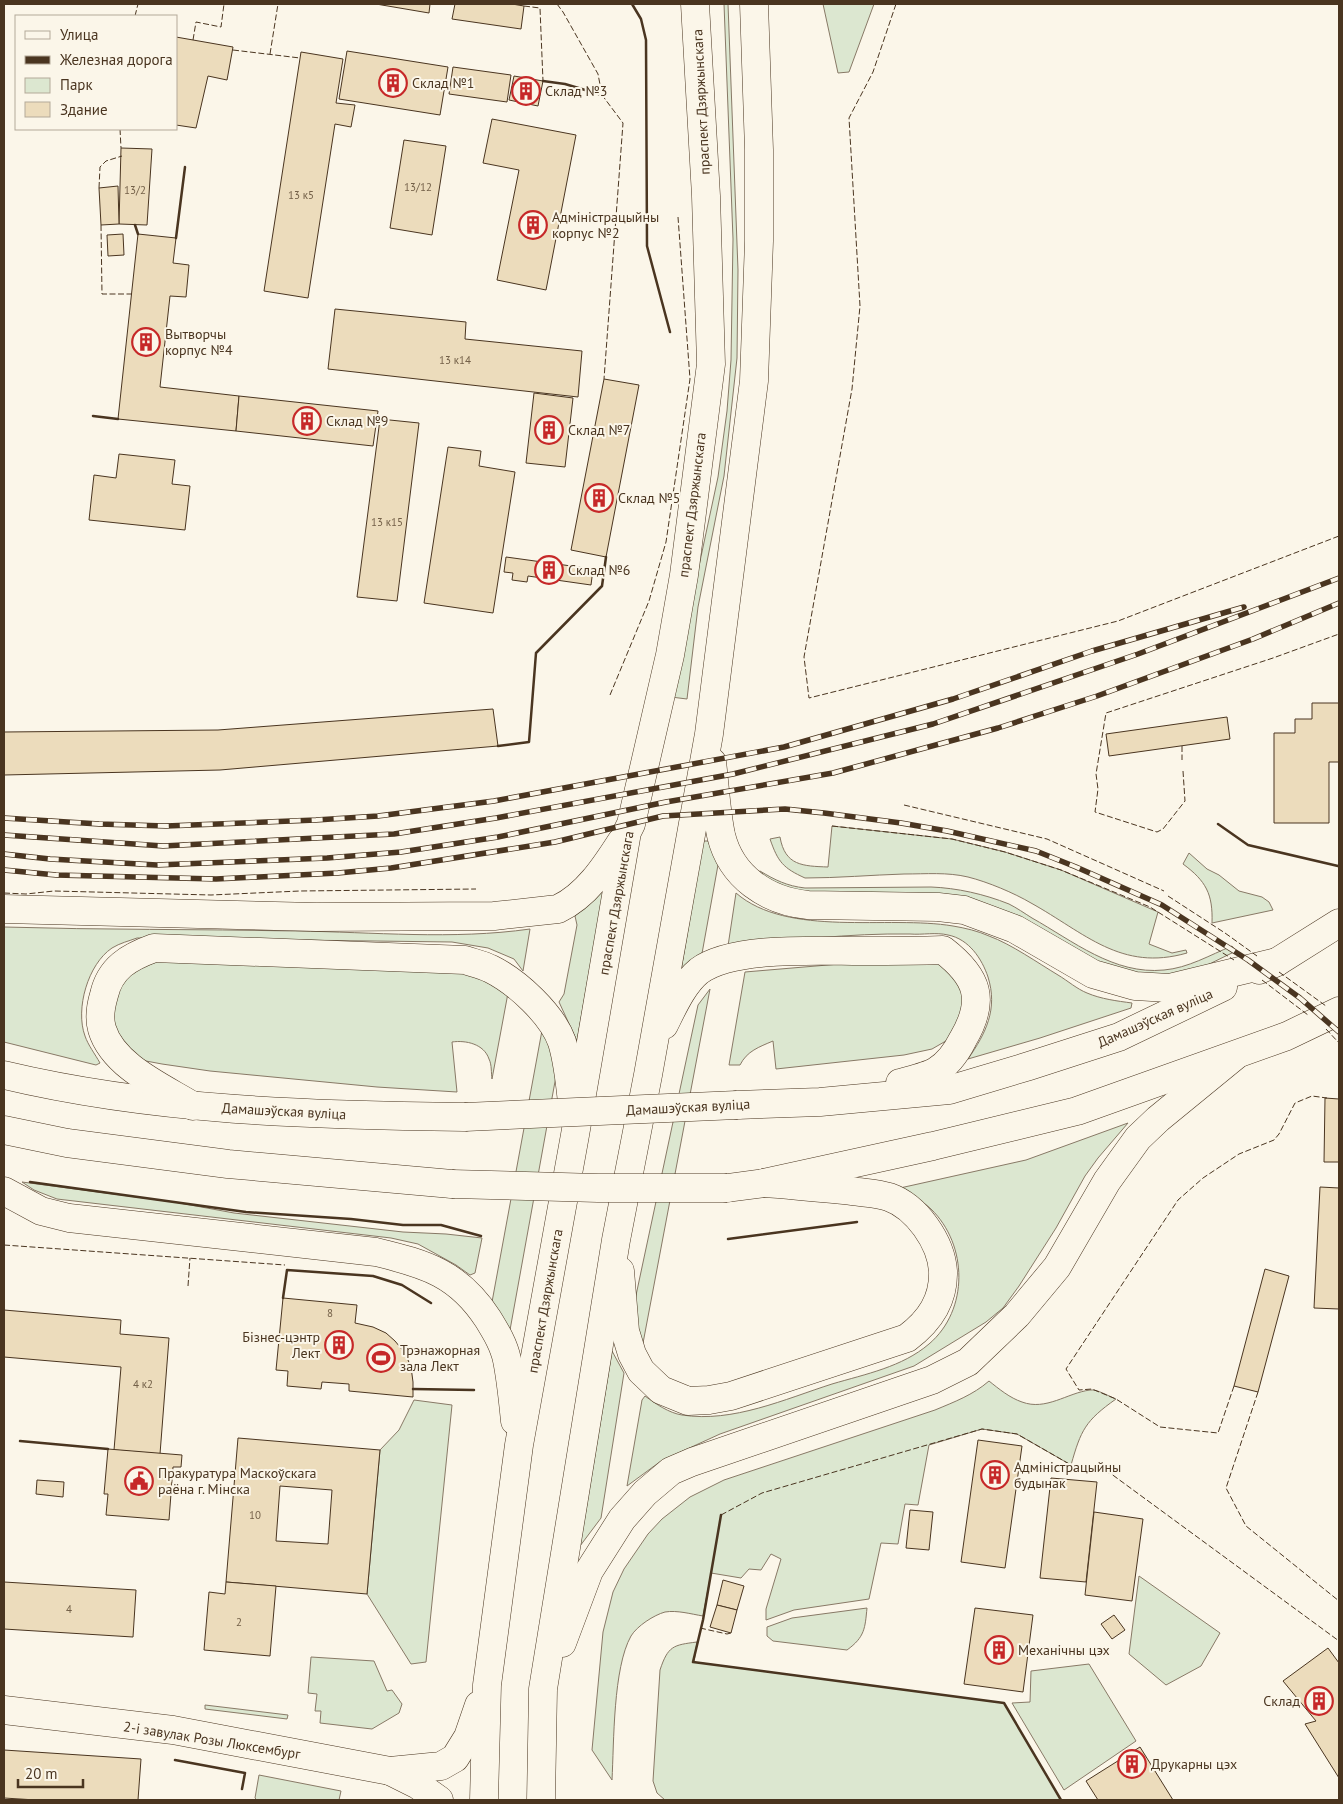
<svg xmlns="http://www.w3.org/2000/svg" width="1343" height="1804" viewBox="0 0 1343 1804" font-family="'PT Sans',sans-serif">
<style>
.green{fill:#dce7d0;stroke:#887966}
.building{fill:#ecdcbc;stroke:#4a3520;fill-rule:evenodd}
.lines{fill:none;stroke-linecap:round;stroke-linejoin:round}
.major-casing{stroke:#4a3520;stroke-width:29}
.major{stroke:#fbf6e9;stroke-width:28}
.rail-casing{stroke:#4a3520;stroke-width:5.5}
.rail{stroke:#fbf6e9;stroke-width:4;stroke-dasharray:11;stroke-linecap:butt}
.major-bridge-casing{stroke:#4a3520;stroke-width:29;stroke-linecap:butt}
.major-bridge{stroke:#fbf6e9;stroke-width:28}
.fence{stroke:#4a3520;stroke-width:1;stroke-dasharray:6 2.5;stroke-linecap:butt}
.wall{stroke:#4a3520;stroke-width:2.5}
.labels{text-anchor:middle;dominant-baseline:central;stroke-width:4;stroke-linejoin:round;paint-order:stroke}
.number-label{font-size:11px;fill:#725f47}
.poi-label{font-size:14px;fill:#4a3520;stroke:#fbf6e9;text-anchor:start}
.street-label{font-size:14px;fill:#4a3520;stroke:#fbf6e9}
</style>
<rect width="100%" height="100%" fill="#fbf6e9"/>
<g class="green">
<polygon points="724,4 728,4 738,270 737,358 724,476 698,607 687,699 671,697 718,477 727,411 731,360 733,239"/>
<polygon points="823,4 874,4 849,72 838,73"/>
<path d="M832,826l120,13 53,13 56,18 97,42 -9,32 23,9 14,-3 1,3c-66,19 -102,-20 -156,-50 -17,-10 -43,-21 -63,-26 -21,-5 -42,-3 -64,-3 -33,1 -66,4 -99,4 -22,-10 -27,-16 -35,-39l10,-2c5,29 23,29 48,30z"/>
<polygon points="703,841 708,841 718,865 701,959 679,982"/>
<path d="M1189,853l18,16 12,6 20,16 23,6 7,5 4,8 -61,13c1,-29 -6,-42 -29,-59z"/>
<path d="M760,871c15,9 27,15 45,17l126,-1c26,1 53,7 78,17 8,4 15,9 23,14 41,23 82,57 132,52 24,-2 46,-15 68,-24l4,5 -41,20 -21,7 -58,-5 -80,-43 -218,-31 -66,-23z"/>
<polygon points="604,889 577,1041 559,1002 564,994 577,925 575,916"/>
<path d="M736,893c52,45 152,22 217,33 12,2 25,5 36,10 22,8 49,27 69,39 10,6 19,14 29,18 14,6 30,8 45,10l-1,5 -91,30 -72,21c18,-26 30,-50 20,-82 -6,-18 -19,-38 -40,-42 -12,-3 -25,0 -38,-1 -61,-1 -122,7 -182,12z"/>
<path d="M4,927c97,3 194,2 292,4 77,1 157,9 234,-2l-7,42 -9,-12 -26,-11 -36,-6 -315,-4c-8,3 -17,5 -25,10 -24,16 -37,61 -27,88 3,9 10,18 15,27l-4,2 -92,-23z"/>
<path d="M938,960l20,17 7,27 -14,34 -19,11 -28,6 -128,14 -3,-28c-14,6 -26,10 -33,24h-11l16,-93 130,-11z"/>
<path d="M159,961l306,9 43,23 -16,86c-1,-6 0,-14 -3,-20 -5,-15 -23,-19 -37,-17l5,50 -80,-5 -167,-16 -48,-7 -16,-3 -13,-6 -23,-35 10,-38 17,-13z"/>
<polygon points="710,989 640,1359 632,1314 698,1005"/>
<polygon points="543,1025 558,1065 510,1330 492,1302"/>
<path d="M1128,1123l-30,35 -13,18 -29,52 -37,58 -16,22 -17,14 -72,44 -194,68 -59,27 -34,25 15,-86 3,-4c11,8 24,17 37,19 51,8 103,-16 150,-31 34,-10 70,-17 97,-40 40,-34 39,-99 2,-135 -8,-8 -21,-14 -31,-21l126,-28z"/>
<polygon points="22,1182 174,1202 234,1213 403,1232 446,1234 482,1238 475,1273 470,1275 456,1265 418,1244 391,1238 57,1199 34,1190"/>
<polygon points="612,1351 624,1373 601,1518 580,1546"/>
<path d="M989,1381c10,8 21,17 33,21 24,9 45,-9 68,-12 7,-1 18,6 26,9 -31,22 -35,31 -45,66l-54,-31 -35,-5 -53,16 -11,60 -13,-1 -7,40 -17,-1 -12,56 -75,11 -28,10v-11l15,-50 -10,-5 -10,16 -12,-1 -8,9 -30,-5 -8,43c-12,-2 -26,-6 -38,-4 -11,3 -28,14 -34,24 -18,32 -17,106 -19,144l-20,-30 11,-118 10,-40 11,-23 24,-35 14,-15 28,-22 34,-17 211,-70c19,-8 38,-15 54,-29z"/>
<polygon points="414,1400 452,1405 426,1662 411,1664 367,1594 380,1450 399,1430"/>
<polygon points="1139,1576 1220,1633 1201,1666 1166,1685 1129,1654"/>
<path d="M867,1608c-2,20 -2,29 -20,42l-74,-9 -6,-5v-9l25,-9z"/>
<path d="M697,1642l-3,20 310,41 57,97h-396l-8,-7 -4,-12 7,-111c8,-24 13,-25 37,-28z"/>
<polygon points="311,1657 374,1661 387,1691 392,1690 402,1704 399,1713 372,1729 320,1723 321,1711 315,1711 317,1694 308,1693"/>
<polygon points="1089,1664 1136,1741 1064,1790 1012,1703 1030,1702 1031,1671"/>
<polygon points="205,1705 288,1715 287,1719 205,1709"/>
<polygon points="259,1775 341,1791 339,1800 257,1800 255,1798"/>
</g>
<g class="building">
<polygon points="376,4 430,4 429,13"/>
<polygon points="455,4 512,4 524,6 521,29 452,19"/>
<polygon points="176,37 233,47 227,80 208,76 196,128 176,125"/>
<polygon points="347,51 448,67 440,115 339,99"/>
<polygon points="301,52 343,59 336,103 355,105 351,127 335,124 308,298 264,291"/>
<polygon points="453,67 511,75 507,102 449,94"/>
<polygon points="514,76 543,81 538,106 509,100"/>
<polygon points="492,119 576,135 546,290 497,280 519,170 483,163"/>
<polygon points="404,140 446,146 432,235 390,228"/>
<polygon points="121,148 152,149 147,225 119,224"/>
<polygon points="118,186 119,224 101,225 99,188"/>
<polygon points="123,234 124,255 108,256 107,235"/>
<polygon points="138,234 176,238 173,263 189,265 186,297 170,296 160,387 239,396 236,431 118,419"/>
<polygon points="335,309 466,322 465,339 582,351 578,397 328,369"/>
<polygon points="604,379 639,385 606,557 571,550"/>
<polygon points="534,393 573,398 565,467 526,463"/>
<polygon points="239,396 378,411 373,446 236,431"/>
<polygon points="380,419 419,423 397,601 357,597"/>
<polygon points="448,447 481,451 479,466 515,472 493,613 424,603"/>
<polygon points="119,454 175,460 172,484 190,486 185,530 89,520 94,475 116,478"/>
<polygon points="506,557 593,569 591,585 528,576 527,582 512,580 513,573 504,572"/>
<polygon points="1312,703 1339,703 1339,762 1329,762 1329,823 1274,823 1274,733 1295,733 1295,719 1312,719"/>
<polygon points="493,709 498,746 220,770 4,775 4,732 218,730"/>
<polygon points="1227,717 1230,739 1109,756 1106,734"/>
<polygon points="1325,1098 1339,1099 1339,1162 1324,1162"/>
<polygon points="1320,1187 1339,1188 1339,1309 1314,1308"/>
<polygon points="1265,1269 1289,1276 1258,1392 1234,1386"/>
<polygon points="283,1298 357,1305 355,1323 373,1327 386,1333 395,1341 405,1353 411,1367 413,1382 413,1397 349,1391 349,1384 322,1382 321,1389 287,1386 288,1371 276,1370"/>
<polygon points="4,1310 121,1320 120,1334 169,1338 160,1454 114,1450 121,1367 4,1357"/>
<path d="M238,1438l142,12 -13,144 -141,-12zM280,1486l52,4 -4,54 -52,-3z"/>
<polygon points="978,1440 1022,1446 1005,1568 961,1562"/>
<polygon points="108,1449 182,1455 181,1467 173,1467 169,1520 106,1515 108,1494 104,1494"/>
<polygon points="1051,1478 1097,1482 1086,1582 1040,1578"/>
<polygon points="37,1480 64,1482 63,1497 36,1494"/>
<polygon points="910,1510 933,1512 929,1550 906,1548"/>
<polygon points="1094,1512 1143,1519 1132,1601 1085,1595"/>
<polygon points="723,1580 744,1586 737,1610 717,1605"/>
<polygon points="4,1582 136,1590 133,1637 4,1629"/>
<polygon points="226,1582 276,1586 270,1656 204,1650 209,1592 225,1594"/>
<polygon points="717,1605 737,1610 731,1633 710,1627"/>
<polygon points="975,1608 1033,1615 1023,1692 964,1684"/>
<polygon points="1114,1615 1125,1630 1112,1639 1101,1624"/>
<polygon points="1328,1648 1339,1663 1339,1778 1305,1724 1316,1721 1283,1681"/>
<polygon points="1140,1747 1173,1800 1098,1800 1086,1781"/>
<polygon points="4,1750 141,1759 138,1800 36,1800 4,1798"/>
</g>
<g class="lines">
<defs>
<g id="major">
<path d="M712,762c3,24 4,49 9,73 10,42 46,66 87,70l130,2 26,3 51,19 78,45 42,12 34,2 108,-26"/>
<path d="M4,909l312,8 178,-1 64,-7c28,-13 47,-42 63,-67"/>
<polyline points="1259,970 1277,962 1339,923"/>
<path d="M664,1025c9,-18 19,-41 35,-54 33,-25 120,-20 161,-20 28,0 55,0 83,-1 35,27 43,50 20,89 -6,12 -15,25 -27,32 -8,5 -26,9 -36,12"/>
<path d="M4,1075c151,36 306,40 461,42"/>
<polyline points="737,1105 820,1102 949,1090 1029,1066 1119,1037 1223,987"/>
<path d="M193,1106c-31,-19 -80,-40 -91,-77 -3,-10 -1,-24 2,-34 6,-27 25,-38 50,-47l311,12c9,3 18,5 26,9 26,13 61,45 71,73 6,20 8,40 10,61"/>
<polyline points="4,1130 67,1143 228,1164 452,1184"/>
<polyline points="727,1188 764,1183 933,1146 1077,1111 1287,1036 1339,1011"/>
<path d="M4,1191l37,20 28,7 307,34c50,12 83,22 112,67 8,13 16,26 19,41 4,20 6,41 8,61"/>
<path d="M620,1271l5,60 7,23 9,17 20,19 27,11 21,-1 22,-4 176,-58c23,-17 37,-38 36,-67 -2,-29 -26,-64 -54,-74 -12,-4 -25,-4 -37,-6 -30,-3 -59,-6 -88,-8"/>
<polyline points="562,1643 589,1571 622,1519 645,1493 671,1471 692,1462 932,1380 968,1362 1017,1315 1057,1267 1107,1181 1138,1138 1158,1119 1235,1056"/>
<polyline points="4,1710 173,1730 390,1771 441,1766 455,1758 468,1737 479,1705"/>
<polyline points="390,1771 418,1785 439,1800"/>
<polyline points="484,1800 487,1685 519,1445 575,1135 627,832 631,824 670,655 684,575 711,364 706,196 695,4"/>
<polyline points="541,1800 543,1689 616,1240 648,1075 709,734 754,381 759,241 759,150 754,4"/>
</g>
</defs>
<use href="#major" class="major-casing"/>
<use href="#major" class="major"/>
<defs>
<g id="rail">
<polyline points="4,818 99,824 166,826 316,820 378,816 494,801 784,747 953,699 1092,651 1244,607"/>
<polyline points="4,835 163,846 394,834 496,818 733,774 933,724 1138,654 1339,578"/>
<polyline points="4,854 50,859 157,865 327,858 401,852 498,837 666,802 833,773 998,728 1097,696 1253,639 1339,603"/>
<polyline points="4,870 56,875 216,879 338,873 391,868 555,842 663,816 785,809 824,813 901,823 947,831 1036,851 1076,867 1162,905 1248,960 1300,998 1339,1032"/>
</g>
</defs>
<use href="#rail" class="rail-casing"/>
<use href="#rail" class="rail"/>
<defs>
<g id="major-bridge">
<polyline points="465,1117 737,1105"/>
<polyline points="452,1184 598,1188 727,1188"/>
</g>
</defs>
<use href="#major-bridge" class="major-bridge-casing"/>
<use href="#major-bridge" class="major-bridge"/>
<g class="fence">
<polyline points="557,4 563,12 598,74 602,95 623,123 604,379"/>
<polyline points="896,4 873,72 849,118 860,306 852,389 804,657 809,698 1118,621 1339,536"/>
<polyline points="524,6 540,8 543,81"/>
<polyline points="135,16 138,4"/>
<polyline points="193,40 196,22 221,27 224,4"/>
<polyline points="233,50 300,58"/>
<polyline points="270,54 278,4"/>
<polyline points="120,129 121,148"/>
<polyline points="99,188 100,167 106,161 122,156"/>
<polyline points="101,225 102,294 132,294"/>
<polyline points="610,695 649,601 666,542 690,379 678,217"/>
<polyline points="1182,746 1182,760"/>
<polyline points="1183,771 1185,801 1163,829 1157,832 1095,812 1098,789 1096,774 1106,713 1273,658 1339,634"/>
<polyline points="904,805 1047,839 1164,891"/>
<polyline points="832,826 952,839 1005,852 1061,870 1150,907 1234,960"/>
<polyline points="4,893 26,894 54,891 211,895 300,891 476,889"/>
<polyline points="1168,896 1225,933 1257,956"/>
<polyline points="1279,972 1326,1006"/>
<polyline points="1262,980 1308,1015"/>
<polyline points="1326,1029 1339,1043"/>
<polyline points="4,1245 285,1265"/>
<polyline points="188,1286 190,1258"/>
<polyline points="1234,1386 1218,1433 1160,1427 1116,1399 1092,1389 1079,1390 1066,1369 1178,1200 1203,1178 1239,1154 1274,1140 1279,1134 1295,1103 1312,1096 1327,1098"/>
<polyline points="1258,1392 1226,1488 1246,1526 1339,1601"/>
<polyline points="721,1515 762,1493 982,1429 1017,1434 1071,1465 1110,1473 1339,1641"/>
<polyline points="700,1628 727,1634 731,1633"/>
</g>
<g class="wall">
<polyline points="632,4 641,19 646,40 647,246 670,332"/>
<polyline points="543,81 565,84 602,95"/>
<polyline points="135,225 138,234"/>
<polyline points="176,238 185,167"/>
<polyline points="93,416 118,419"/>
<polyline points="498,746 529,742 536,653 602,586 606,557"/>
<polyline points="1218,824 1248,845 1338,866"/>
<polyline points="30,1182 246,1212 351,1219 403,1225 441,1225 481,1236"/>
<polyline points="728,1239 857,1222"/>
<polyline points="283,1298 287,1270 373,1276 402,1285 431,1303"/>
<polyline points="413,1389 474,1390"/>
<polyline points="20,1441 108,1449"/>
<polyline points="721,1515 703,1620 693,1662 1004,1703 1061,1800"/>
<polyline points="175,1760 245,1773 242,1789"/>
</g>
</g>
<defs>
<symbol id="building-ring" viewBox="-11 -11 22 22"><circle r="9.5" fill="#fbf6e9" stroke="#c62828" stroke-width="1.5"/><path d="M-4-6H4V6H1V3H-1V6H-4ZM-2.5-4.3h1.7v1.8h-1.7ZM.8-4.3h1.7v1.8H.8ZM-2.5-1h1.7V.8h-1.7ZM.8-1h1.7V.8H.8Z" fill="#c62828"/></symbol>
<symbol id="stadium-ring" viewBox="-11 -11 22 22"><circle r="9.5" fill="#fbf6e9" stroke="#c62828" stroke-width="1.5"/><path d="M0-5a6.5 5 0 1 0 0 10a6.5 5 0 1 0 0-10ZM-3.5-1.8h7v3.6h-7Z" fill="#c62828"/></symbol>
<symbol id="civic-ring" viewBox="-11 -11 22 22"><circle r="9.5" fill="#fbf6e9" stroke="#c62828" stroke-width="1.5"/><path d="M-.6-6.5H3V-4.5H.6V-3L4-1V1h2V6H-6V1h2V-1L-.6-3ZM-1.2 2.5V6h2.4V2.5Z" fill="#c62828"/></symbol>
</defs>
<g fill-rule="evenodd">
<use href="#building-ring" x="377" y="67" width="32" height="32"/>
<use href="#building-ring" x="510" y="75" width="32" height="32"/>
<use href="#building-ring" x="517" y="209" width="32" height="32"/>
<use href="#building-ring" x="130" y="326" width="32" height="32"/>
<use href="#building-ring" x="291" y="405" width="32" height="32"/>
<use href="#building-ring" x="533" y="414" width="32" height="32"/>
<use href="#building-ring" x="583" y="482" width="32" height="32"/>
<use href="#building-ring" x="533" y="554" width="32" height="32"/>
<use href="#building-ring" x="323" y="1329" width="32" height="32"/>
<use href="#stadium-ring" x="365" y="1342" width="32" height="32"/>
<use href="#building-ring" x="979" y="1459" width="32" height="32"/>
<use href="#civic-ring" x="123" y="1465" width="32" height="32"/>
<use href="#building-ring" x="983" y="1634" width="32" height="32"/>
<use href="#building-ring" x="1303" y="1685" width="32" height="32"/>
<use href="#building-ring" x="1116" y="1748" width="32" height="32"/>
</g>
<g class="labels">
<g class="number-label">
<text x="418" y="187">13/12</text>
<text x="135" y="190">13/2</text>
<text x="301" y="195">13 к5</text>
<text x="455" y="360">13 к14</text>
<text x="387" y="522">13 к15</text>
<text x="330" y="1313">8</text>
<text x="143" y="1384">4 к2</text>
<text x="255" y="1515">10</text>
<text x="69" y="1609">4</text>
<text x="239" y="1622">2</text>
</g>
<g class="poi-label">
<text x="412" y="83">Склад №1</text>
<text x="545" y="91">Склад №3</text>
<text x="552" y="217">Адміністрацыйны<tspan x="552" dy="16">корпус №2</tspan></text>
<text x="165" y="334">Вытворчы<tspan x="165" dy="16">корпус №4</tspan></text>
<text x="326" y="421">Склад №9</text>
<text x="568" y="430">Склад №7</text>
<text x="618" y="498">Склад №5</text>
<text x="568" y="570">Склад №6</text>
<text x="320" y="1337" text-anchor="end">Бізнес-цэнтр<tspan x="320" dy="16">Лект</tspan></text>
<text x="400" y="1350">Трэнажорная<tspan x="400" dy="16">зала Лект</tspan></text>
<text x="1014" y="1467">Адміністрацыйны<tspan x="1014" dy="16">будынак</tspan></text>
<text x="158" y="1473">Пракуратура Маскоўскага<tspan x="158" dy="16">раёна г. Мінска</tspan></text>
<text x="1018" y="1650">Механічны цэх</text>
<text x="1300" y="1701" text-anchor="end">Склад</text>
<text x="1151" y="1764">Друкарны цэх</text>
</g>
<g class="street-label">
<text transform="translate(701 102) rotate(-93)">праспект Дзяржынскага</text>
<text transform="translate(692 505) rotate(-83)">праспект Дзяржынскага</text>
<text transform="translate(616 903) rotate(-80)">праспект Дзяржынскага</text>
<text transform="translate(1155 1018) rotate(-24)">Дамашэўская вуліца</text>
<text transform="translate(688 1107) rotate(-3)">Дамашэўская вуліца</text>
<text transform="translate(284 1111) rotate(3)">Дамашэўская вуліца</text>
<text transform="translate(545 1301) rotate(-80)">праспект Дзяржынскага</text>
<text transform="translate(212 1740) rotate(9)">2-і завулак Розы Люксембург</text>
</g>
</g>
<rect width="1343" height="1804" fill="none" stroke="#4a3520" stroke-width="10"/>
<rect x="15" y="15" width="162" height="115" fill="#fbf6e9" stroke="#b4a999"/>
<rect x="25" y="31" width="25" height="8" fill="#fbf6e9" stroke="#b4a999"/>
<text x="60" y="40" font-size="15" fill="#4a3520">Улица</text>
<rect x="25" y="56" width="25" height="8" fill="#4a3520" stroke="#b4a999"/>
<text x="60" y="65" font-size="15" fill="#4a3520">Железная дорога</text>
<rect x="25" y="78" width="25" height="15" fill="#dce7d0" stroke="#b4a999"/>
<text x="60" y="90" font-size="15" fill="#4a3520">Парк</text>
<rect x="25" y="102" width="25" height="15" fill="#ecdcbc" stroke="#b4a999"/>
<text x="60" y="115" font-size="15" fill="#4a3520">Здание</text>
<path d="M18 1779v8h65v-8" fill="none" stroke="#4a3520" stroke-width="2.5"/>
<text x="25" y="1779" font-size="15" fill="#4a3520" stroke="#fbf6e9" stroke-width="4" paint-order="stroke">20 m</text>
</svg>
